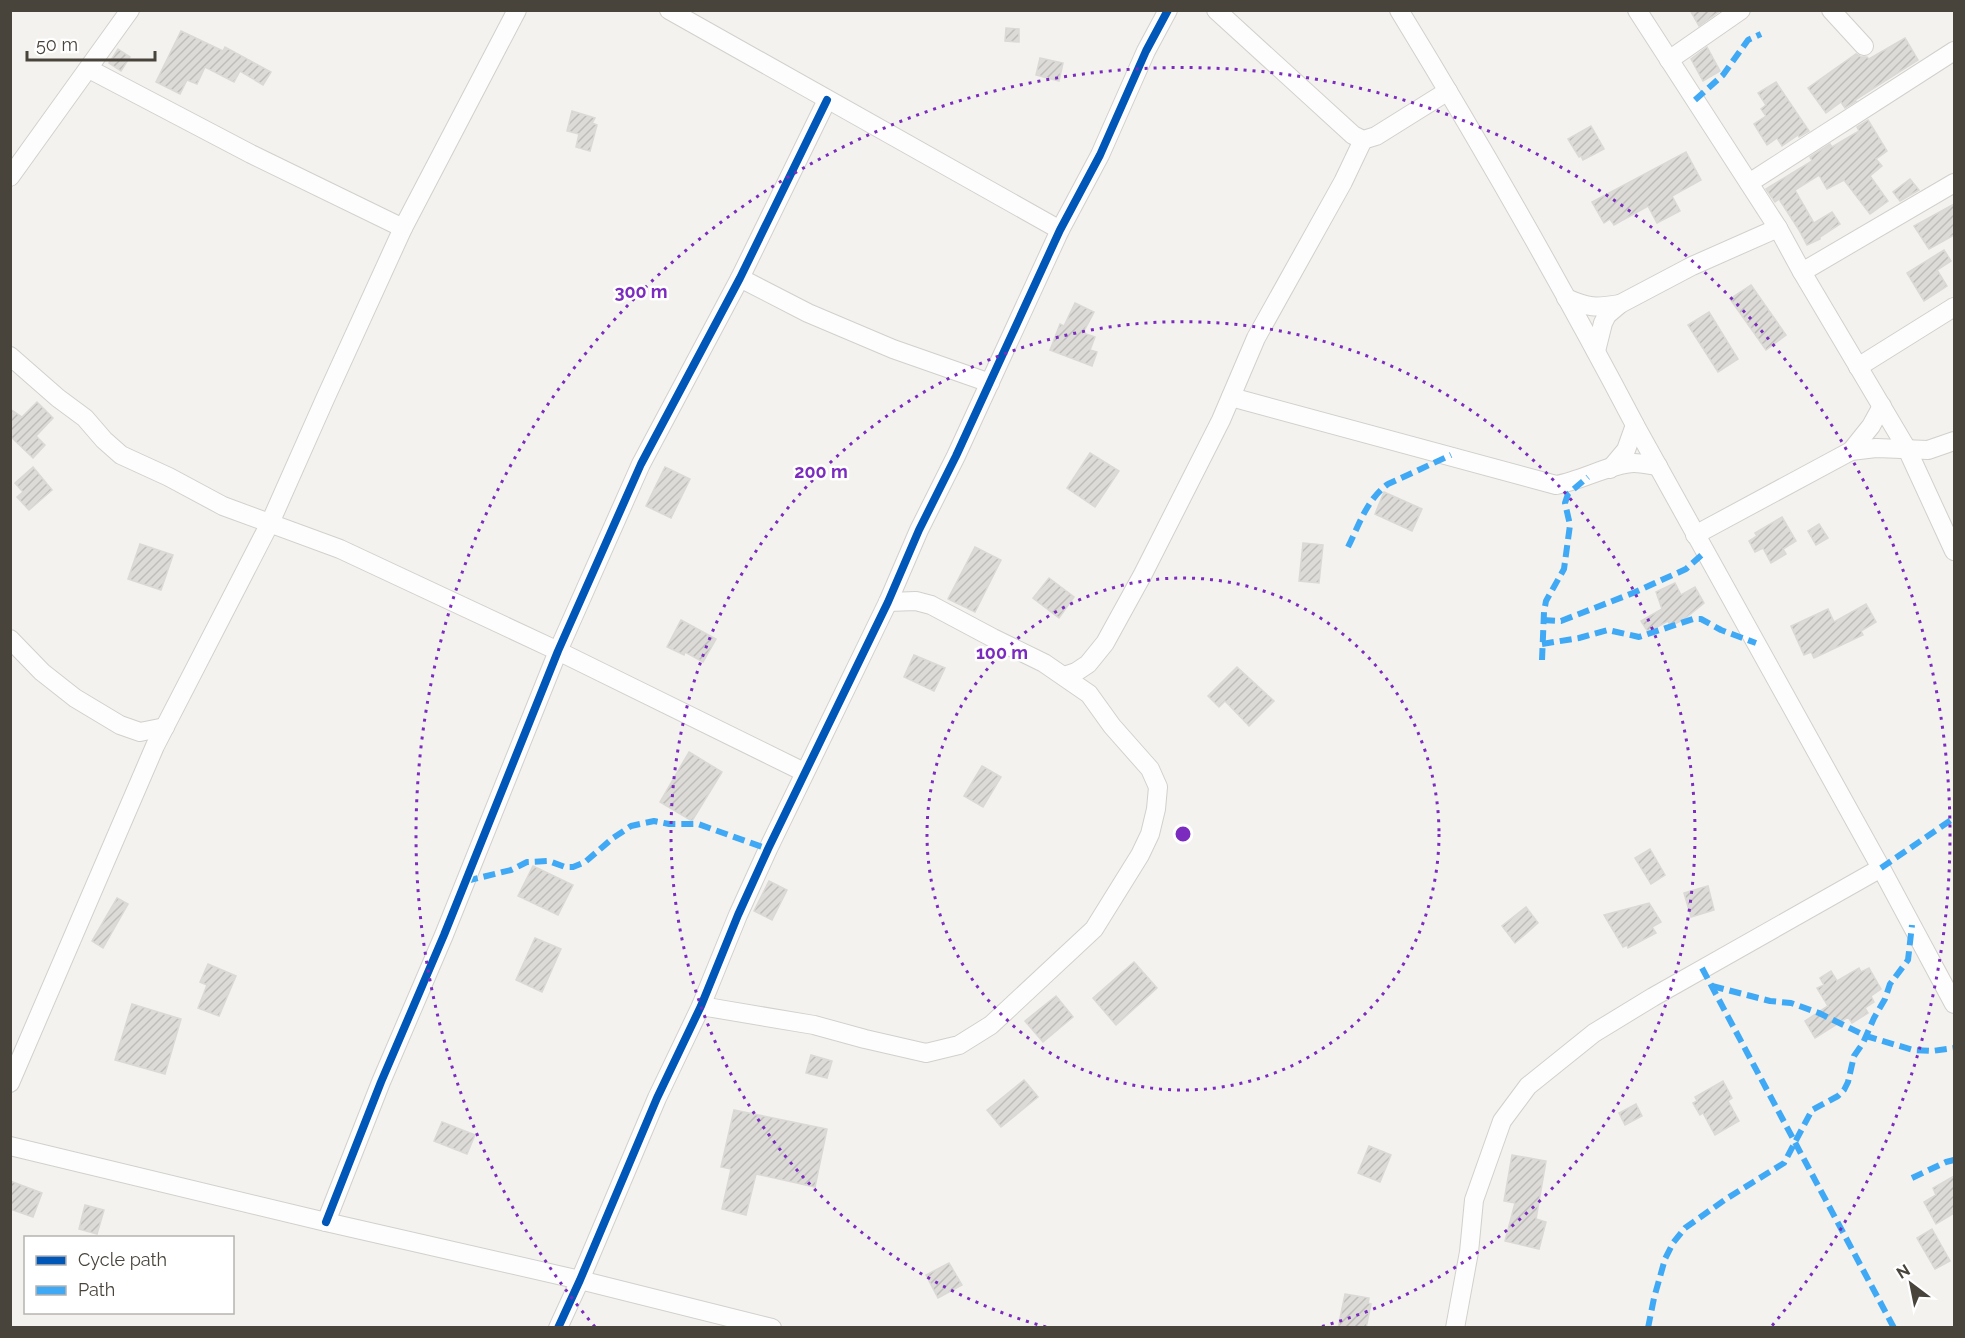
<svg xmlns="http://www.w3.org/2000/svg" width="1965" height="1338" viewBox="0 0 1965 1338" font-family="Raleway,sans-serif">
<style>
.building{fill:url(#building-hatch);stroke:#dbd9d5;stroke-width:1.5}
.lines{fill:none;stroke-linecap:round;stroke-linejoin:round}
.minor-casing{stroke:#d1d0cc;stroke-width:20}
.minor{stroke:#fdfdfd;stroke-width:18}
.quiet{stroke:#3fa9f5;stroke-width:6;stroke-dasharray:12 6;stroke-linecap:butt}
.cycleway-casing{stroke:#fff;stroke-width:11}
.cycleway{stroke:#0057b8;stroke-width:8}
.ring{fill:none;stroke:#7b2cbf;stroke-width:3;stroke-dasharray:3 6}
.centre{fill:#7b2cbf;stroke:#fff;stroke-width:3}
.ring-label{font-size:18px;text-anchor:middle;font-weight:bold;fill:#7b2cbf;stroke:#fff;stroke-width:5;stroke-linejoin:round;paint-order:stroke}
</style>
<defs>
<pattern id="building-hatch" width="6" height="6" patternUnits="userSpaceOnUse" patternTransform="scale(1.5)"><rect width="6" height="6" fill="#dcdbd8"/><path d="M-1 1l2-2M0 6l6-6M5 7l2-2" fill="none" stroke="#bebdba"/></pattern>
</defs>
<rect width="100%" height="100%" fill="#f3f2ef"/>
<g class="building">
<polygon points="1690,10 1721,10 1699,26"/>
<polygon points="1006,28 1019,29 1019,42 1005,41"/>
<polygon points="181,31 223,51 225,47 271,72 263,85 240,71 234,82 205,67 197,84 187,80 180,94 156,82"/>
<polygon points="1905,38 1918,60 1855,100 1856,101 1845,108 1841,102 1826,113 1808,88 1856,54 1861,57 1867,57 1869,59"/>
<polygon points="1707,47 1720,71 1703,81 1691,59"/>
<polygon points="118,49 130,57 121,71 109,63"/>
<polygon points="1040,58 1063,63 1059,81 1036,75"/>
<polygon points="1776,82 1809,131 1799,137 1798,135 1782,146 1777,138 1767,145 1754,124 1766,116 1761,109 1766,105 1758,93"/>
<polygon points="572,111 595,118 592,123 597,125 590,151 576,147 579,134 567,131"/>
<polygon points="1868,120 1887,151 1876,159 1882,166 1870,176 1888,201 1870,214 1844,180 1827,189 1819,175 1795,190 1814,223 1832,212 1840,224 1820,237 1820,239 1807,245 1799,230 1779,199 1775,202 1766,189 1812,161 1810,157 1830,144 1832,147 1859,131 1857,127"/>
<polygon points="1591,126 1604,149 1583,160 1581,156 1579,157 1568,139"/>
<polygon points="1686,152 1701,180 1672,196 1680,211 1657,223 1648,206 1614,225 1610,219 1604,223 1592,202"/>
<polygon points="1910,179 1919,190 1900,201 1893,192"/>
<polygon points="1954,204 1954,235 1929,249 1914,226"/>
<polygon points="1944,250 1951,261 1937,270 1947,286 1924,301 1907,273"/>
<polygon points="1751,285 1786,335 1766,350 1730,299"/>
<polygon points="1075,303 1094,312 1083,333 1095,337 1090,350 1097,352 1092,366 1050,350 1060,324 1064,326"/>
<polygon points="1709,312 1738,359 1718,372 1688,325"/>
<polygon points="37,402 53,418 36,436 45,445 33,458 10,436 10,409 22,417"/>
<polygon points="1090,453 1119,471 1095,507 1067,488"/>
<polygon points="33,467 52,490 29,510 17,497 23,492 15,483"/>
<polygon points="665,467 690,479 671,518 646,506"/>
<polygon points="1384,492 1422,509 1412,531 1375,514"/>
<polygon points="1782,517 1796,541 1783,549 1786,554 1771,563 1763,548 1755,552 1749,541 1757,536 1755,533"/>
<polygon points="1819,524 1828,538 1816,545 1808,531"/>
<polygon points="1303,543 1323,545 1319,583 1299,581"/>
<polygon points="140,544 173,555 161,590 128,579"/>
<polygon points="975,547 1001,560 975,612 948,599"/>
<polygon points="1049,578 1074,597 1059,618 1033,598"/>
<polygon points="1675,583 1681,595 1695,587 1704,603 1683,620 1670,626 1668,621 1648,632 1641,621 1662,609 1656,592"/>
<polygon points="1866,604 1876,622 1861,631 1863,635 1814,658 1811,652 1804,655 1791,626 1828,609 1834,622"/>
<polygon points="681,620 716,639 703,662 685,652 684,655 667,647"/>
<polygon points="914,655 945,668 934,691 904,677"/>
<polygon points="1237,667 1274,701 1249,726 1225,701 1219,707 1208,696"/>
<polygon points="689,752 722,772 692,821 660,802"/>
<polygon points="982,766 1001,777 983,807 964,796"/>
<polygon points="1650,849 1665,875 1651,884 1635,858"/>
<polygon points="533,866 573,885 558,915 518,896"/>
<polygon points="769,881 787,890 772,920 754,911"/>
<polygon points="1708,886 1714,910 1691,917 1684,893"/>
<polygon points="117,898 128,904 103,948 92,941"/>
<polygon points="1649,903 1661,922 1652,927 1656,933 1628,948 1627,945 1623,947 1604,915"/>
<polygon points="1526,907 1538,923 1515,943 1502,926"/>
<polygon points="535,938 561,949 542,992 516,980"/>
<polygon points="1134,962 1157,988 1116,1025 1093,998"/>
<polygon points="208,964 236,976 219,1016 198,1008 207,985 200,982"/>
<polygon points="1859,968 1861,972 1869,968 1881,989 1871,996 1874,1002 1865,1008 1868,1013 1852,1023 1848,1017 1815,1038 1805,1021 1828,1006 1817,988 1824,985 1820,978 1831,971 1837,981"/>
<polygon points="1056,996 1073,1017 1043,1042 1025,1021"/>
<polygon points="132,1004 181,1019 165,1074 115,1060"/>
<polygon points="811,1055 832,1061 827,1078 806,1073"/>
<polygon points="1024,1080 1038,1097 1001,1127 987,1110"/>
<polygon points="1723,1081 1732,1098 1728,1101 1739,1121 1715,1135 1703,1113 1700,1115 1693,1103 1697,1101 1695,1097"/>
<polygon points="1636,1104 1642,1116 1625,1125 1619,1113"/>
<polygon points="734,1110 827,1129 815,1187 756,1174 746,1215 722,1209 731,1169 721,1167"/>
<polygon points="442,1122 475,1135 467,1154 434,1141"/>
<polygon points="1369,1146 1391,1155 1380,1182 1358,1173"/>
<polygon points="1512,1155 1546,1161 1536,1219 1546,1222 1539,1249 1505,1241 1515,1203 1504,1201"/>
<polygon points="1954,1176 1954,1213 1936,1224 1924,1202 1936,1195 1933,1188"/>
<polygon points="10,1181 42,1193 33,1217 10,1209"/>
<polygon points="85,1205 104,1210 97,1234 79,1229"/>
<polygon points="1932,1229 1950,1261 1935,1269 1917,1238"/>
<polygon points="949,1263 962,1285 938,1298 926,1275"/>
<polygon points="1345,1294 1369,1298 1368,1303 1371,1304 1366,1328 1338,1328"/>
</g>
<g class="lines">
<defs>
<g id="minor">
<polyline points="669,10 1060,230"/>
<polyline points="1216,10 1353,135 1363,140 1376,136 1448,91"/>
<path d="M1399,10c83,136 162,274 236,415l246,443 73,136"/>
<polyline points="1637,10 1778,228 1802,272 1907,449 1954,551"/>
<polyline points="1831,10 1864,46"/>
<polyline points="1669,60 1741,10"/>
<polyline points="89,69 251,154 403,228"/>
<polyline points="10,177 130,10"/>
<polyline points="1749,183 1954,51"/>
<polyline points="1802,272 1954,183"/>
<polyline points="740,278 808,313 893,349 990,383"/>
<path d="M1566,298c23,10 29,10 54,6"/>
<polyline points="1596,351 1603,323 1607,315 1620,304 1692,266 1778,228"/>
<polyline points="10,356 58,398 85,418 104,440 121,455 169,477 223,506 340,549 558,651 804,772"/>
<polyline points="1858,367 1954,307"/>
<path d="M1231,397l325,88c25,-4 56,-22 78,-22 8,0 16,2 24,3"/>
<polyline points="1851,451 1871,426 1882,406"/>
<polyline points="1610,469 1626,450 1635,425"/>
<polyline points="1695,535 1851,451 1876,448 1928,450 1954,441"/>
<polyline points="10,639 42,672 75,698 120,725 140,732 165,727"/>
<polyline points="1064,676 1076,672 1088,664 1105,643 1143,574 1221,420 1256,338 1343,182 1363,140"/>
<polyline points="701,1006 814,1025 865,1039 926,1053 959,1045 991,1025 1094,929 1140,855 1150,834 1156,809 1158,787 1150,769 1112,726 1089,694 1044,663 993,638 931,605 916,601 888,602"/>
<polyline points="10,1083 155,746 270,523 325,399 403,228 517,10"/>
<polyline points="10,1146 326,1222 580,1280 772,1328"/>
<polyline points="326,1222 381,1082 444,935 558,651 641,464 740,278 827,100"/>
<polyline points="558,1328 580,1280 657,1098 701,1006 738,915 768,849 888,602 919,530 956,456 1060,230 1100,155 1146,51 1168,10"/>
<polyline points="1455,1328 1469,1252 1474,1200 1502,1121 1528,1086 1594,1033 1653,997 1881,868"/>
</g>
</defs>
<use href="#minor" class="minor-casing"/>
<use href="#minor" class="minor"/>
<g class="quiet">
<polyline points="1695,100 1723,75 1748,40 1761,34"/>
<path d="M1348,547c11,-22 19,-48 40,-63l63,-29"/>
<polyline points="1543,620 1561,621 1633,593 1686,569 1705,552"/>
<polyline points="1542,644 1579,638 1608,630 1639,637 1693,619 1701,619 1721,630 1756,643"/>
<polyline points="1542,660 1544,612 1546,601 1564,569 1570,525 1565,503 1568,494 1588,477"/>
<polyline points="1881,868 1954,818"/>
<polyline points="466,881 511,870 527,862 549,861 565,867 573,867 585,862 613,838 631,826 654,821 669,824 698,824 768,849"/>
<polyline points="1702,968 1894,1328"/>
<polyline points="1712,986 1770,1001 1791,1003 1819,1013 1866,1036 1913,1050 1932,1051 1954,1048"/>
<polyline points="1912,1178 1946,1162 1954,1160"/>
<polyline points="1648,1328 1654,1298 1665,1259 1673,1243 1685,1228 1726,1199 1784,1163 1812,1110 1838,1096 1844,1090 1848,1082 1854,1056 1863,1043 1874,1018 1885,999 1890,984 1908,960 1912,925"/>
</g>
<defs>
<g id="cycleway">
<polyline points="326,1222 381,1082 444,935 558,651 641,464 740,278 827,100"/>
<polyline points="558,1328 580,1280 657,1098 701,1006 738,915 768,849 888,602 919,530 956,456 1060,230 1100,155 1146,51 1168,10"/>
</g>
</defs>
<use href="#cycleway" class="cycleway-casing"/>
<use href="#cycleway" class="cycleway"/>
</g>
<g class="ring">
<circle cx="1183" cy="834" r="256"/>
<path d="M1046 1327A512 512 0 1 1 1320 1327"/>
<path d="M595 1327A767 767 0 1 1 1771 1327"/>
</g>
<circle cx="1183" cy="834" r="9" class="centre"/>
<g class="ring-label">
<text x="641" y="298">300 m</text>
<text x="821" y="478">200 m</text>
<text x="1002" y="659">100 m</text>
</g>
<rect width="1965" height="1338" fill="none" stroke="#49443b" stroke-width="24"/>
<rect x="24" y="1236" width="210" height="78" fill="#ffffff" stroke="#b6b4b1" stroke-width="1.5"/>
<rect x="36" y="1256" width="30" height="9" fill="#0057b8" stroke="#b6b4b1" stroke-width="1.5"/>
<text x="78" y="1266" font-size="18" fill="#49443b">Cycle path</text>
<rect x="36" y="1286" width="30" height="9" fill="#3fa9f5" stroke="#b6b4b1" stroke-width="1.5"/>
<text x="78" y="1296" font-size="18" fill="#49443b">Path</text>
<g transform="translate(1911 1284) rotate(328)" stroke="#ffffff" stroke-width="4.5" paint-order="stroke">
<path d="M0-4.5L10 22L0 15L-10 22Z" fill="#49443b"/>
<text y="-9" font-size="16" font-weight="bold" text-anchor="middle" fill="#49443b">N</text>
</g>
<path d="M27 51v9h128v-9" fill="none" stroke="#49443b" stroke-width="3"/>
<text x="36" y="51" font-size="18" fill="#49443b" stroke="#ffffff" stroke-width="4.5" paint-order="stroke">50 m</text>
</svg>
